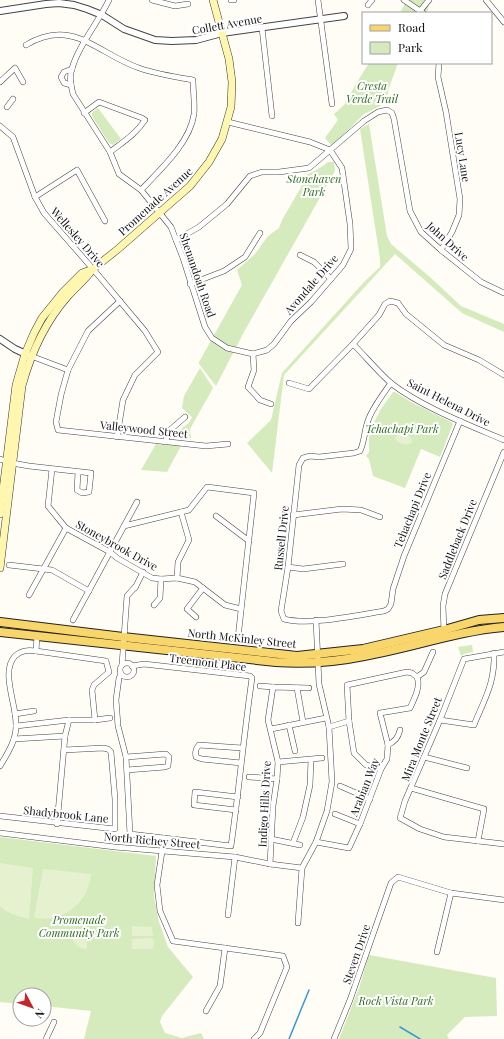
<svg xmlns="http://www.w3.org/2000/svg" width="504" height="1039" viewBox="0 0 504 1039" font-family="'Playfair Display',serif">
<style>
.green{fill:#d5ebbd}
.pitch{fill:#e6f2cf}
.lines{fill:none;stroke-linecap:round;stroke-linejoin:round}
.stream{stroke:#3f96cf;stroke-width:1.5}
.minor-casing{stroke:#444;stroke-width:6}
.tertiary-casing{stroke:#444;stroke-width:8}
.secondary-casing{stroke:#333;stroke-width:8}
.primary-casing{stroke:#222;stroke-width:10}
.minor{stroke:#fff;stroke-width:5}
.tertiary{stroke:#fff;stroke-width:6}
.secondary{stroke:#fff6b0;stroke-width:7}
.primary{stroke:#f9d66b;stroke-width:8}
.labels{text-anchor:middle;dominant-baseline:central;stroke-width:4;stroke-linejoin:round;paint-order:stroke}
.street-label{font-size:11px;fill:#111;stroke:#fff}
.park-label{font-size:11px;font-style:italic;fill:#2f6b1f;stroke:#fff}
</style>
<rect width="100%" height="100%" fill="#fffdf5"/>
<g class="green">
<polygon points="407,0 430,0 427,13 400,13"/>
<polygon points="369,63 398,63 389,88 386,103 364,114 332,146 325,138 338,120 334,114 345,104 354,87"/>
<polygon points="98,108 121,139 113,145 109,143 92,116 92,113"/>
<polygon points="369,124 387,236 391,244 430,277 461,306 504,324 504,332 462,313 395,254 284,375 272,473 247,443 271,420 282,373 364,282 380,267 380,259 360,129"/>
<polygon points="328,162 334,162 335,171 244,332 216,386 199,364 199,362 242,285 237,270 255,254 268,236 279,228 282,220 300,189 306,175 320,168"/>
<polygon points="200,368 213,388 190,429 191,438 179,437 178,431 189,423 192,417 182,408 184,396"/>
<polygon points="393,392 395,392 411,402 451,422 453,424 440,457 421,449 405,488 373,476 369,459 366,456 369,452 369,438 373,424 381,409"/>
<polygon points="156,444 181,446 167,472 141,470"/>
<polygon points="472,645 473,652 464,654 461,656 458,647"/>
<polygon points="0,837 156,856 154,897 159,922 168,947 193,977 162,1016 160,1022 165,1033 182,1038 201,1033 204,1039 84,1039 91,1011 44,1006 44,995 20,995 20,1004 0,1002"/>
<polygon points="369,955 496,978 497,1016 465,1017 447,1035 449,1039 339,1039 359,988"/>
</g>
<g class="pitch">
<path d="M398,433c6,-1 13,2 14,9 -6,5 -12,2 -17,-3z"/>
<path d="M0,863l33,5 -4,51c-11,-3 -21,-5 -29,-13z"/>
<path d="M43,869l48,5c-2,29 -29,49 -57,44z"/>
<polygon points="132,926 152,927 153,936 132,936"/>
<path d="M77,934h3l7,7v7l-3,1c-5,-1 -10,-6 -12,-11l2,-3z"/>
<polygon points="151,938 154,940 153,949 132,949 132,939"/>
</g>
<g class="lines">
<g class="stream">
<polyline points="400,1027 420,1039"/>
<polyline points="289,1039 309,990"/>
</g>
<defs>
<g id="minor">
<path d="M109,0c-10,21 -32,48 -37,69 -3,8 -1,16 1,25l37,58 9,22 22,16 30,37 12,31 22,69 7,11 15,10 26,6"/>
<polyline points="152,0 175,6 188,4"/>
<polyline points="231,0 234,0"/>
<polyline points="318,0 332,104"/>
<polyline points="404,0 423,13"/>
<polyline points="486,0 504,22"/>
<polyline points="368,5 372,0"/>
<polyline points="420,11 429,0"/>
<polyline points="262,28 272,116"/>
<path d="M26,45c47,-28 72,9 113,23 17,6 36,9 54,12 0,11 2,23 1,34 -4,29 -34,56 -53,76"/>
<polyline points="439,63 438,77 446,112 460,199 459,215 452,232 441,250"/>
<polyline points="0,82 15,68 23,82"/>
<polyline points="71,85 64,83 61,77 64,72 72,69"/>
<polyline points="7,107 13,99"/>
<path d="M84,113l15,-11 43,16 3,2c-9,14 -22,22 -35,32"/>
<polyline points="228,122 310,142 330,150 342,168 350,224 351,249 343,265 311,302 291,321 274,344 267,350 253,354"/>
<polyline points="0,126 13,137 35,197 44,213 93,269 145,331 158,352 135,375 123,400 117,437"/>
<polyline points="35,197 77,170 105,221"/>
<polyline points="176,240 199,227 227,204 250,176 262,172 279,172 309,168 364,121 378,112 387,110 392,113 394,119 410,211 421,232 441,250 481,282 504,293"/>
<polyline points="300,255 314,262 331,279"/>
<polyline points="190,284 224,271 245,257 260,233"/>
<polyline points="120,301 88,331 68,370 61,395 56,422 58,430 206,446 228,444"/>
<path d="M353,344c13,13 25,28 39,40 30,23 77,41 112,56"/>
<polyline points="253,354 254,370 248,387 260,400 271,404"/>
<polyline points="31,356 68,370"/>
<polyline points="289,383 309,389 353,344 379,315 385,304 390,301 398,303 406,314 444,345 479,360 504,375"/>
<path d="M391,383c-8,11 -17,23 -22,35 -5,11 -4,23 -9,33l-6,2 -35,4 -9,-1 -7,2 -4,7 -11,102 -7,44 3,8c25,7 73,-4 100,-8l4,-2 3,-5 2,-15 11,-33 56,-135"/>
<polyline points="165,442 170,430 185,417"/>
<polyline points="0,459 12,463 29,466 91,473 89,492 82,493 77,490 78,472"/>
<polyline points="52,469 48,506 66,528 110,552 117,558 152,578 161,579 177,578 195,582 225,605 241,609"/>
<polyline points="293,515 342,509 361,510 380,517"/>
<polyline points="216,516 249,541"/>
<polyline points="124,526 189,510 207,487 254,493 238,638"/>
<polyline points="9,565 52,570 89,591"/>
<polyline points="288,567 303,569 343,564"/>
<polyline points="177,578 178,562 189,540 181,512"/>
<polyline points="135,588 143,572"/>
<polyline points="29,595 66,528"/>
<polyline points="154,605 160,598 161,579"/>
<polyline points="196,617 187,609 203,588"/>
<polyline points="73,620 137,502"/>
<polyline points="444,631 443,606 445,594 504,452"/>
<polyline points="36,651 37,636"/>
<polyline points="504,652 464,659 440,720 405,801 400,818 420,829 444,837 504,844"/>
<circle cx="127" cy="670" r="7"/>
<polyline points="122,665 127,596 136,586"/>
<path d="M121,674l-2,4 -3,22 2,26 8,31 4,77 101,12c8,-56 13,-112 21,-168l-2,-2 -106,-12 -12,2"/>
<polyline points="417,677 424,672 433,652"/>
<polyline points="260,686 273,687"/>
<polyline points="297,688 303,722"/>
<polyline points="15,714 34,711"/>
<path d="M440,720l34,5c11,-27 21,-42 20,-72"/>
<polyline points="289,725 295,751"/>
<polyline points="16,726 69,720 95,720 110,718"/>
<polyline points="329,727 349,721"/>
<polyline points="271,729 326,718"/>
<polyline points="14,739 65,736"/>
<path d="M388,745c7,-4 10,-7 12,-15"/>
<polyline points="126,757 166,754 169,757 168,766 165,767 127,770"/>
<polyline points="424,757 467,768"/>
<polyline points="278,762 322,758"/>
<path d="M241,763l-39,-4 -6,-2c-1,-4 0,-9 3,-12l43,3"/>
<path d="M0,766c7,-12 16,-25 16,-40 1,-21 -16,-54 -1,-70 7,-6 13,-6 21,-5l70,10 3,11 -15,13 -2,5 3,30"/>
<polyline points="381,769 366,765 354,753 349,721 347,685 407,672 412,673 417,677"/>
<polyline points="249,777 277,779"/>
<polyline points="340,786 370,799"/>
<polyline points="411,788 484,809 478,841"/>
<polyline points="236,810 194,805 195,792 238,797"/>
<polyline points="335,814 360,824"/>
<polyline points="0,816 115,829 115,799 111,752 108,749 103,748 64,750"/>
<polyline points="57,824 65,736 69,720"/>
<polyline points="0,833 115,847 235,857 270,864 302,868"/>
<polyline points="164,838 157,885 160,911 173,941 283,956 287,967 260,1033 254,1039"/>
<polyline points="271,839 300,845"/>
<path d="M316,842l33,6 11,-24 21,-55 6,-10 1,-14 -8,-32 30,-5c4,-9 11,-21 7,-31"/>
<polyline points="293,843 303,817 310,785 311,760"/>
<polyline points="270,864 273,806 277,779 278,762 268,720 273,687 309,688"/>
<polyline points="228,915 235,857"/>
<polyline points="298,923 302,868 316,842 327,811 332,782 329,727 319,684 316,620"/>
<polyline points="437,952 451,893"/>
<polyline points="206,1011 220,986 225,948"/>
<polyline points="46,1039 54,1022"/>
<polyline points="334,1039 350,1000 391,883 398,877 451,893 504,900"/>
</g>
<g id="tertiary">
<polyline points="0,11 46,4 59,3 74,5 87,9 102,15 124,29 155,40 172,41 196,40 222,33 344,16"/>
<polyline points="0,339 15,349 28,355"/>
</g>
<g id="secondary">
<polyline points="0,514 16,385 25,354 34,333 42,318 63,292 82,273 93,269 118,249 190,186 209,162 222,139 231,107 232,82 229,59 213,0"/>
<path d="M0,568l22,-182c9,-33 23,-64 46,-90 8,-9 18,-17 25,-27"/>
</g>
<g id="primary">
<polyline points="0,622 123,637 297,656 363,649 444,630 479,620 504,618"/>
<path d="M0,632l276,30c30,2 59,0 88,-6 47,-8 92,-25 140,-29"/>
</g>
</defs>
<use href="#minor" class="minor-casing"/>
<use href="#tertiary" class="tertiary-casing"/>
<use href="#secondary" class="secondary-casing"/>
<use href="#primary" class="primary-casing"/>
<use href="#minor" class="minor"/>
<use href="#tertiary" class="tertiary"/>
<use href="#secondary" class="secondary"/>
<use href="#primary" class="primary"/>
</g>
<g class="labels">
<g class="street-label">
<text transform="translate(227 24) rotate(-10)">Collett Avenue</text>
<text transform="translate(463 157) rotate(81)">Lucy Lane</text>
<text transform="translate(155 201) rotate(-42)">Promenade Avenue</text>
<text transform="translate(78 237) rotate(49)">Wellesley Drive</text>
<text transform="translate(448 241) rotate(42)">John Drive</text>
<text transform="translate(198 275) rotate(71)">Shenandoah Road</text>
<text transform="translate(311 284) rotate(-49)">Avondale Drive</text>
<text transform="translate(449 402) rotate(27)">Saint Helena Drive</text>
<text transform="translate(144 429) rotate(6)">Valleywood Street</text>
<text transform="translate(412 510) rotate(-68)">Tehachapi Drive</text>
<text transform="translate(281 538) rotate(-84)">Russell Drive</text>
<text transform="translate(457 539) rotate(-68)">Saddleback Drive</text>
<text transform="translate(117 545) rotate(29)">Stoneybrook Drive</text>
<text transform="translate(242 638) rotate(6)">North McKinley Street</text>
<text transform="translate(208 662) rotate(7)">Treemont Place</text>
<text transform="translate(421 739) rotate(-68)">Mira Monte Street</text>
<text transform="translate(364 787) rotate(-68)">Arabian Way</text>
<text transform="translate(264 804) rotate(-87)">Indigo Hills Drive</text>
<text transform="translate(66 814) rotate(6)">Shadybrook Lane</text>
<text transform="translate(152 840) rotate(5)">North Richey Street</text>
<text transform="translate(356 954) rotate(-71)">Steven Drive</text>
</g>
<g class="park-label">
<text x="372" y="85">Cresta<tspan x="372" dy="13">Verde Trail</tspan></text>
<text x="314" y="178">Stonehaven<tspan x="314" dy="13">Park</tspan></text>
<text x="402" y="428">Tehachapi Park</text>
<text x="79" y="919">Promenade<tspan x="79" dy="13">Community Park</tspan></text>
<text x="396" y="1000">Rock Vista Park</text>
</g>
</g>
<rect x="362" y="12" width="130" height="52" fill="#ffffff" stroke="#a0a0a0"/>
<rect x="370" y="25" width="20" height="6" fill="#f9d66b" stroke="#a0a0a0"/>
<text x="398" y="32" font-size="12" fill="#111111">Road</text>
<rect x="370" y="42" width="20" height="12" fill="#d5ebbd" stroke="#a0a0a0"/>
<text x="398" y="52" font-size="12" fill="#111111">Park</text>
<g transform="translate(32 1007) rotate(131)"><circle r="19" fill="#ffffff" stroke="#a0a0a0"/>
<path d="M0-3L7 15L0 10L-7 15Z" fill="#c4262e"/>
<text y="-6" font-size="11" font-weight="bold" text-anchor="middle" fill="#111111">N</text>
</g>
</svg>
